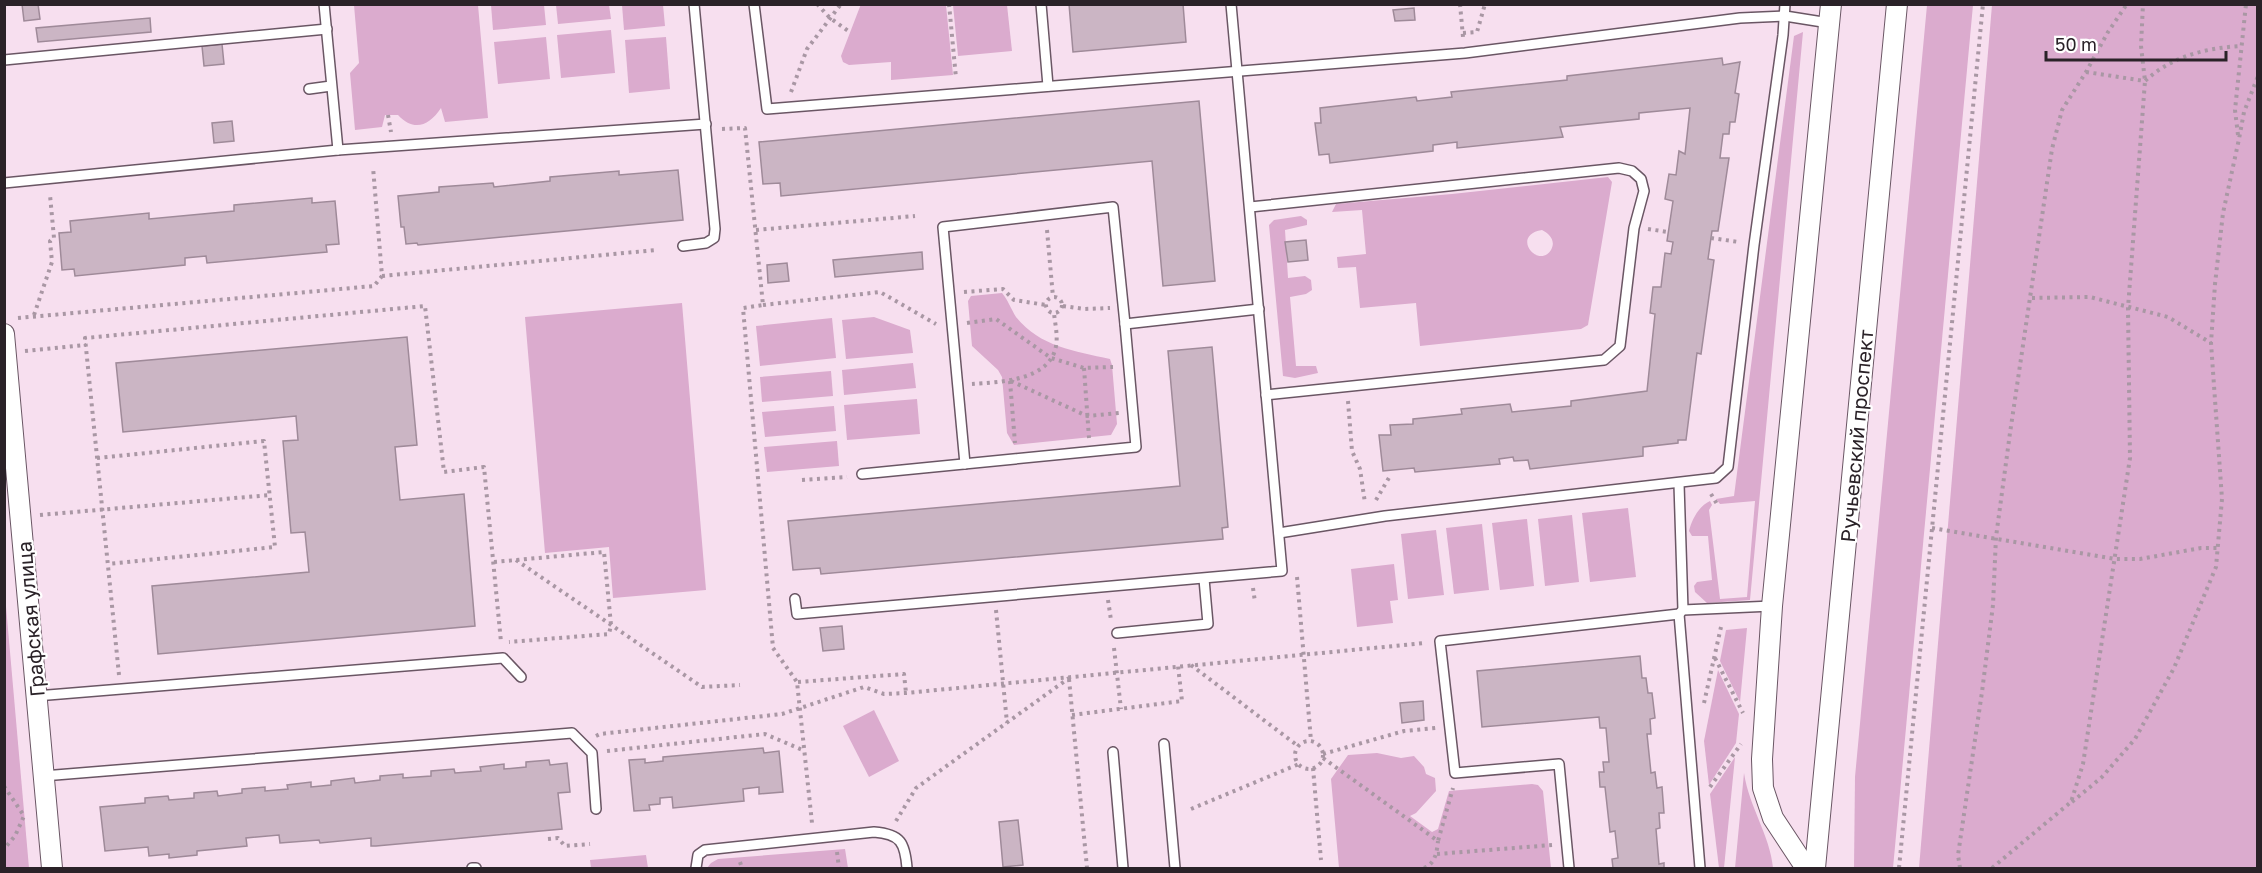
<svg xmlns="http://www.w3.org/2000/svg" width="2262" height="873" viewBox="0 0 2262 873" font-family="'Golos Text',sans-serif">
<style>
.green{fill:#dbabce;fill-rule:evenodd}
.building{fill:#cbb5c4;stroke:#9f8a99;stroke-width:1.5}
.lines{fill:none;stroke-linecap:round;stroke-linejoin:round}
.lane-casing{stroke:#6a5664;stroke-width:12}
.street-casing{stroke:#6a5664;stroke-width:22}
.path{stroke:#a997a4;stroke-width:4;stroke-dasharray:3 4.5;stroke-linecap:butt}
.lane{stroke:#fff;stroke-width:9}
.street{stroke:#fff;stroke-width:20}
.labels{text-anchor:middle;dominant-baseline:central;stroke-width:4.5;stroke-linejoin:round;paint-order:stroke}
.street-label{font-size:20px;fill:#2a2228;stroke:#fff}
</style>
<rect width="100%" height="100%" fill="#f7dfef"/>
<g class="green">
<polygon points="861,4 946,5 953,75 891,80 891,62 849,65 843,62 841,56"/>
<path d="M354,5h124l10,113 -43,4 -4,-14c-12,18 -27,24 -43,7h-13l-3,12 -27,3 -5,-57 9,-10z"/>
<polygon points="491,5 544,5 546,25 493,30"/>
<polygon points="556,5 609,5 611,19 558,24"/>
<polygon points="622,5 663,5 665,26 624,30"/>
<polygon points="953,5 1007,5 1012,51 958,56"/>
<polygon points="1927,5 1973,5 1893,868 1854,868 1855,777"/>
<polygon points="1992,5 2257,5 2257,868 1919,868"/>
<polygon points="611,30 615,73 561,78 557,35"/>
<path d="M1803,32l-53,568 -43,3 -12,-11 -1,-6 3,-4 15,-2 -4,-44h-16l-3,-5c3,-12 10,-25 21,-30l2,4 -3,5 11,89 27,-2 8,-96 -35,3 -4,-5 18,-3 60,-460z"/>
<polygon points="546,37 550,79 498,84 494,42"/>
<polygon points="666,37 670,89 629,93 625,40"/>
<path d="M1608,177l4,5 -24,143 -7,4 -161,17 -4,-43 -56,5 -4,-41 -18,1 -1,-11 29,-3 -4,-44 -30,2 4,-8 116,-10zM1542,230c8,4 14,11 9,20 -13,20 -41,-15 -9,-20z"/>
<polygon points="1301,216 1307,220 1307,225 1285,230 1288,278 1305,276 1311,280 1312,290 1306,294 1290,297 1296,366 1316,366 1318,373 1295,378 1283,376 1269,225 1274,220"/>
<path d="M1002,293c6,7 9,16 14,24 24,30 59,34 94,42l2,6 5,59 -6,11 -97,10 -7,-12 -5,-56 -4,-7 -26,-24 -4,-45 3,-5z"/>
<polygon points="682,303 706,590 613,598 609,547 545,553 525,317"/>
<polygon points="874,317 910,330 913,353 846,359 842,320"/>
<polygon points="832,318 836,358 760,366 756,326"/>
<polygon points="913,363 916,388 844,395 842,370"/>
<polygon points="831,371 833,396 762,402 760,377"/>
<polygon points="917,399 920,434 847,440 844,405"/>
<polygon points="834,406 836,431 765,437 762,412"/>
<polygon points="837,441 839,466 767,472 764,447"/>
<polygon points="1628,508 1636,577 1590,582 1582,513"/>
<polygon points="1572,515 1579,582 1545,586 1538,519"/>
<polygon points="1527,519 1534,586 1500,590 1492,523"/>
<polygon points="1482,524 1489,590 1454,594 1446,528"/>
<polygon points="1436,530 1444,595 1408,599 1401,534"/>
<polygon points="1394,564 1398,600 1390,601 1393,623 1357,627 1351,569"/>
<polygon points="5,595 29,868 5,868"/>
<polygon points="1747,628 1740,702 1720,661 1726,630"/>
<polygon points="1718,670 1739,714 1736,743 1709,785 1704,741"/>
<polygon points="874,710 899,761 869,777 843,726"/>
<polygon points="1377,753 1401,758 1414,756 1424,767 1426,774 1435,778 1436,791 1416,813 1410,816 1432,832 1438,829 1449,791 1532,784 1538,785 1543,791 1551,868 1339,868 1331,779 1348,755"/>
<polygon points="1735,757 1724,868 1719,868 1710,794"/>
<path d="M1744,773c5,34 26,62 29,95h-38z"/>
<polygon points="845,849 848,868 707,868 711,863 718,859"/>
<polygon points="646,855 648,868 591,868 590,860"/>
</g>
<g class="building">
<polygon points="22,4 38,4 40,19 24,21"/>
<polygon points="1069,4 1183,4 1186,42 1073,52"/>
<polygon points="1414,8 1415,20 1395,21 1393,10"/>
<polygon points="150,18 151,32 38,42 36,28"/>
<polygon points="222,44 224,64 204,66 202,46"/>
<polygon points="1722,58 1723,65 1740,62 1735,93 1739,94 1735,122 1730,122 1729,134 1723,134 1720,158 1729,158 1718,231 1712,231 1708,259 1714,260 1701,354 1697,353 1686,440 1678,440 1678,443 1643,447 1643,456 1530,469 1528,460 1514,461 1513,457 1499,459 1500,464 1415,472 1414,468 1383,471 1379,435 1391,435 1390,425 1413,424 1413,419 1462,414 1461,409 1510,404 1512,412 1571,406 1571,401 1647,391 1655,314 1650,313 1653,287 1661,287 1665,253 1671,254 1673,242 1667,241 1673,201 1665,199 1669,174 1676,175 1679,151 1685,154 1690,108 1639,113 1639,119 1560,127 1563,137 1457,148 1457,142 1433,145 1433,151 1330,163 1329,154 1319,155 1315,123 1321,123 1320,108 1416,97 1417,101 1452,97 1451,92 1567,80 1567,76"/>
<polygon points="1199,101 1215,281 1163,286 1152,161 781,196 780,183 763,184 759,142"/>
<polygon points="232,121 234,141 214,143 212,123"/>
<polygon points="678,170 683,220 418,245 417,243 406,244 404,227 401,227 398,196 439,192 439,187 493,183 494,187 550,181 550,177 619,171 619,175"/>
<polygon points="312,198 312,203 335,201 339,244 326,245 327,252 207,263 206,256 185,258 185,265 75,276 74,269 62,270 59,233 71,232 70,221 149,213 149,219 234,211 234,205"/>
<polygon points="1306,240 1308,260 1288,262 1285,242"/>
<polygon points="922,252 923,269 835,277 833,260"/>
<polygon points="787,263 789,281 768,283 767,265"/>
<polygon points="407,337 417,445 395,447 400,500 464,494 475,626 158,654 152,586 309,572 305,532 291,533 283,441 298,440 296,416 123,432 116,363"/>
<polygon points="1212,347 1228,527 1222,528 1223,539 821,574 820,568 793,570 788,521 1180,486 1168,351"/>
<polygon points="842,626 844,649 823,651 820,628"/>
<polygon points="1640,656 1642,678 1646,678 1648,693 1652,693 1655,718 1650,719 1651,734 1647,734 1651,773 1655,772 1657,788 1662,787 1664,813 1659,813 1660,828 1656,829 1659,864 1664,863 1664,868 1613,868 1612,859 1618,858 1615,831 1610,832 1605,787 1600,787 1599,772 1604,772 1603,762 1609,762 1606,728 1600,728 1599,717 1482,727 1477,671"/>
<polygon points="1423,701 1424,720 1402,723 1400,703"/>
<polygon points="763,748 764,753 779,751 783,792 759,794 759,787 743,789 744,801 673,808 672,797 660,798 660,804 649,805 650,810 634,811 629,760 645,759 645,763 663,761 663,757"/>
<polygon points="549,760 550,765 567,763 570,792 558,793 562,829 376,846 371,846 371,838 320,843 319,840 280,843 279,835 246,838 247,846 197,851 197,855 169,858 169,854 149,856 148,847 105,851 100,807 145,803 145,798 168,796 169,800 194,798 194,793 217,791 218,796 242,793 242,789 265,787 265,791 288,789 287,785 311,782 311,787 331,785 331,781 354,778 355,783 380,780 380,776 403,774 403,778 431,776 431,771 454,769 455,773 481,771 480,767 504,764 504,769 526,767 526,762"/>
<polygon points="1018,820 1023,865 1003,867 999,822"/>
</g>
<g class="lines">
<defs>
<g id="lane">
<polyline points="324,4 338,150"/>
<polyline points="754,4 767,109 1465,53 1740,18 1785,16 1829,23"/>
<polyline points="1041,4 1048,86"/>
<polyline points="4,60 327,29"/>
<polyline points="309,89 331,86"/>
<polyline points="4,183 338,150 706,124"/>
<polyline points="1250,207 1619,168 1632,171 1641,179 1644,191 1634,228 1620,346 1604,360 1266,395"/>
<polyline points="683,246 706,243 714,238 715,229 694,4"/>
<polyline points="965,464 943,227 1113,207 1125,324 1259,309"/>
<polyline points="862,474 1136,447 1125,324"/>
<polyline points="1679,484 1683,610"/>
<polyline points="1279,533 1385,516 1716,478 1728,467 1754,245 1783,35 1785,4"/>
<polyline points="795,599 797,614 1282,571 1231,4"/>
<polyline points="1679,614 1700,868"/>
<polyline points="1117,633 1208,624 1204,579"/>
<polyline points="36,696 503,658 521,677"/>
<polyline points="1164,744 1175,868"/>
<polyline points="1113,752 1123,868"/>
<polyline points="43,776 572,733 592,753 596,809"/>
<polyline points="472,868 476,868"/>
<path d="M696,868l2,-13 7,-5 169,-18c27,2 31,11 33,36"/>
<polyline points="1569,868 1559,764 1455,773 1440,641 1679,614 1683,610 1772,606"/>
</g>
<g id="street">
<polyline points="4,334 52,868"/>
<polyline points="1806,868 1773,818 1763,788 1762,759 1772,606 1831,4"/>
<polyline points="1815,868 1897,4"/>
</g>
</defs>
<use href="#lane" class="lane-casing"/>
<use href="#street" class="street-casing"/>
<g class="path">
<polyline points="817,4 830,18 851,33"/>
<polyline points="949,4 956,78"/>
<polyline points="1460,4 1463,37"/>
<polyline points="1463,33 1477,32 1485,4"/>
<path d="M2086,72l59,9c27,-25 61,-33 96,-35"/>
<polyline points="791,92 807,49 841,4"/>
<polyline points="388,115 391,132"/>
<polyline points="722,129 745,128 763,305 743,308 773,648 797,682 812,823"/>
<polyline points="2238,135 2235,110 2246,4"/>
<polyline points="1648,229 1668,232"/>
<polyline points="756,230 915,216"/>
<polyline points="1047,230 1053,297"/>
<polyline points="1711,238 1739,242"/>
<polyline points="382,276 656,250"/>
<polyline points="964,292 1003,289 1014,300 1046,305"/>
<circle cx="1054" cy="305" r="8"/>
<polyline points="2032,298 2090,297 2168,317 2211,343"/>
<polyline points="763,305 880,292 936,324"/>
<polyline points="1063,306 1085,309 1110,308"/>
<polyline points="34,315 52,262 50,241 54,238 50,195"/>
<polyline points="18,318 374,286 382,276 373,167"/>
<polyline points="967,323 996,319 1051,358 1084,368 1113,367"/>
<polyline points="25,351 86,345"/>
<polyline points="1084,368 1089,438"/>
<polyline points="1010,381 1015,443"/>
<polyline points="1011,381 1087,416 1119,413"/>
<path d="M972,384c27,-2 78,-3 84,-38 2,-11 -1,-22 -2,-33"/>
<polyline points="1348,401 1352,451 1360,469 1365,503"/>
<polyline points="97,458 264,441 275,547 108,564"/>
<polyline points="802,480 847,477"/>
<polyline points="1711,494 1717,504"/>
<polyline points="1376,500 1390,476"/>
<polyline points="40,515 270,495"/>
<polyline points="1932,528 2116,559 2140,559 2201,548 2218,548"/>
<polyline points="516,560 702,687 740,685"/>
<polyline points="494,562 604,552 611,625 609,634 509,642"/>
<polyline points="1297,577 1311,741"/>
<polyline points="1253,588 1255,602"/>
<polyline points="1108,600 1111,620"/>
<polyline points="996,610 1007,723"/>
<polyline points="1114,648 1121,709"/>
<polyline points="1715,658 1743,713"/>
<polyline points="1191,665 1298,746"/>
<polyline points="119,675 85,338 425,306 444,472 484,467 501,642"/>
<polyline points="1069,679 1087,868"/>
<polyline points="798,682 904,674 906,693"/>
<polyline points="1704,703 1721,627"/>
<polyline points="1072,715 1182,701 1178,666"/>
<polyline points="596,736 600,734 782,714 864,687 884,694 906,693 1425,643"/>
<circle cx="1309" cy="755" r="14"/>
<polyline points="607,751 765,734 805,751"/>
<polyline points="1323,754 1404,731 1436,728"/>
<polyline points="1323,758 1438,841 1453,788"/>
<polyline points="1313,768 1321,860"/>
<polyline points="4,786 24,816 15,836 4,849"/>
<polyline points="1710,787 1741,744"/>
<polyline points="2072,802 2102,777 2135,739 2174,668 2216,567 2222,499 2211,343 2215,284 2223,213 2239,139 2244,112 2258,76"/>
<polyline points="1191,809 1299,764"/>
<polyline points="896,821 916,788 1069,678"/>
<polyline points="548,839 558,838 565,846 590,844"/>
<polyline points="837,852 839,868"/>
<polyline points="1437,854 1552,845"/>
<polyline points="740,862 742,868"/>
<path d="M1424,868c11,-4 13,-16 14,-27"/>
<polyline points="1899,868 1983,4"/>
<polyline points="1960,868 1958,855 1982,692 1993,605 1996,537 2010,433 2052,149 2062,110 2086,72 2108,32 2127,4"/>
<polyline points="1992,868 2071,802 2083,764 2130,458 2128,308 2145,81 2141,46 2143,4"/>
</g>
<use href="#lane" class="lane"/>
<use href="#street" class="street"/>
</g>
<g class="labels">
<g class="street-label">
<text transform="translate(1856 436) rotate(-85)">Ручьевский проспект</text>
<text transform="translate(30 619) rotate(-95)">Графская улица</text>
</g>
</g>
<rect width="2262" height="873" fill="none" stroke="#2a2228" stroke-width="12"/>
<path d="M2046 51v9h180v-9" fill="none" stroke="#2a2228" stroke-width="3"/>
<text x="2055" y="51" font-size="18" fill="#2a2228" stroke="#ffffff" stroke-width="4.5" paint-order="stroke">50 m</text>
</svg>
